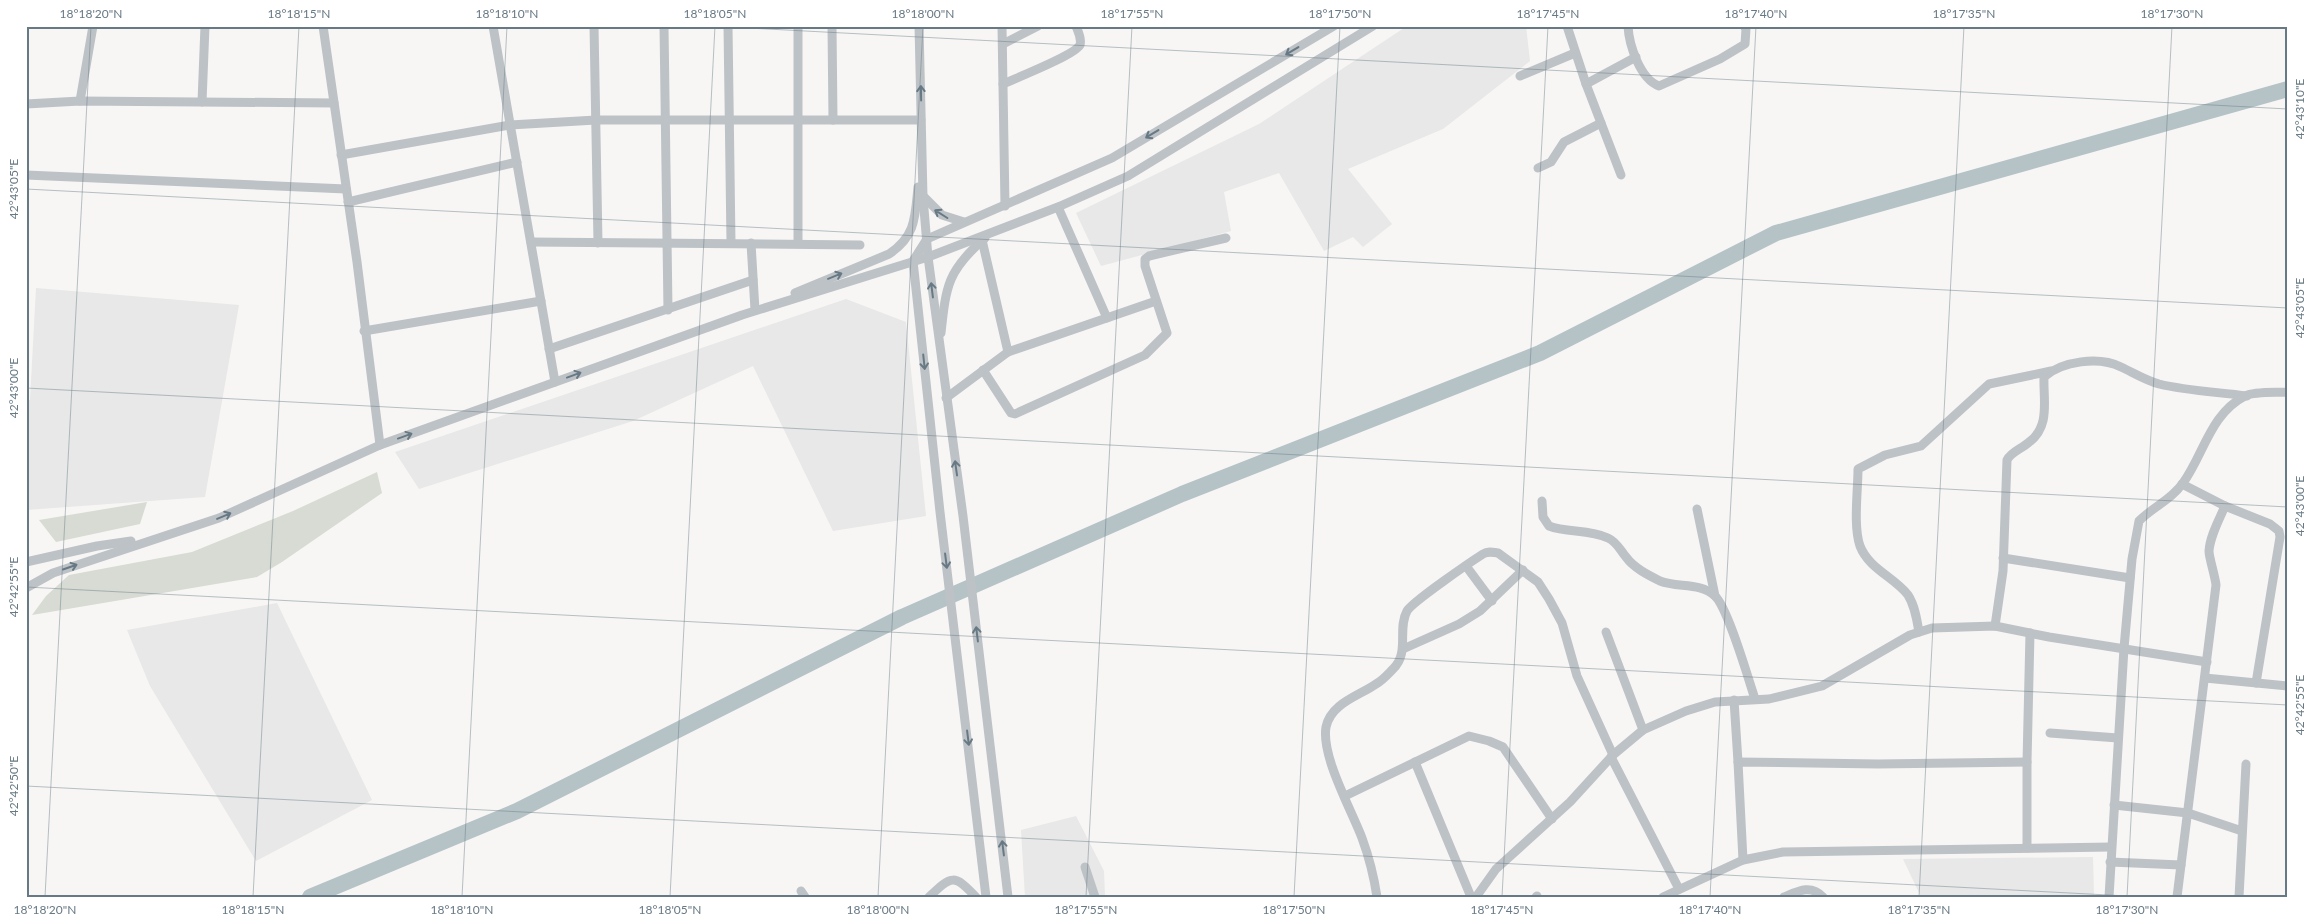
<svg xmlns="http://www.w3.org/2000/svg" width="2314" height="923" viewBox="0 0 2314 923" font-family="Lato,sans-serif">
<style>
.built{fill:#e7e8e7}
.green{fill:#d7dbd3}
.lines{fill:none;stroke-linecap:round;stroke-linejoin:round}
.river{stroke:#b5c3c6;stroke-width:16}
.minor{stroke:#bdc2c6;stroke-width:9}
.oneway{stroke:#677984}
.ticks{fill:none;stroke:#677984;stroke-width:1;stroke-opacity:0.45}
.neatline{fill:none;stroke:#677984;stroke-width:2}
.ticks-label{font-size:12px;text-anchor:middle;fill:#677984}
</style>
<rect width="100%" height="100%" fill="#f7f6f4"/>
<g class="built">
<polygon points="1407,26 1526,26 1530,61 1443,129 1348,169 1392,224 1363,247 1353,237 1324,251 1279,173 1224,192 1231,231 1101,266 1076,213 1259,124"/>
<polygon points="36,288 239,305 205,497 26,510 26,400 30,400"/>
<polygon points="846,299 906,322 926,516 833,531 753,366 633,421 419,489 395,452"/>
<polygon points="277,603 372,800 256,861 150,686 127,630"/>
<polygon points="1076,816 1104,871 1105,897 1025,897 1021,830"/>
<polygon points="2093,857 2094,897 1921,897 1903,859"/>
</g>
<g class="green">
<polygon points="377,472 382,493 282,562 257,577 32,615 46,596 69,575 192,552 293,511"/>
<polygon points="147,502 140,524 56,542 39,520"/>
</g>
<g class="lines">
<polyline class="river" points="310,897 517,811 902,617 1182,494 1540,353 1776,233 2288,89"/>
<g class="minor">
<polyline points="323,26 357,262 380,445"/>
<polyline points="493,26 555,382"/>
<polyline points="594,26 598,243"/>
<polyline points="664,26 668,310"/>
<polyline points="728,26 731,243"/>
<polyline points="832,26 833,120"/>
<polyline points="919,26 923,197 928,257 963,516 1008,897"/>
<polyline points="1002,26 1005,206"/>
<polyline points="1567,26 1586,84 1621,175"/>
<path d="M1628,26c1,19 12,53 31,60l61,-27 25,-15 1,-15 -2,-3"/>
<polyline points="1003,44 1038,26"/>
<polyline points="1520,76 1575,53"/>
<path d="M1003,84c13,-6 72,-29 77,-39 2,-7 -2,-13 -4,-19"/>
<polyline points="1586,84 1636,57"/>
<polyline points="80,101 93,26"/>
<polyline points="202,102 205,26"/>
<polyline points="26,104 80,101 334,103"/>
<polyline points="341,155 510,125 596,120 921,120"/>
<polyline points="1538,168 1551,162 1564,142 1601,123"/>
<polyline points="26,175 346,189"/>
<polyline points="924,197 942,215 964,222"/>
<polyline points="348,202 517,162"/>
<polyline points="1058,207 1107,318"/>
<polyline points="531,242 860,245"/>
<polyline points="751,243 755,310"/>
<polyline points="798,243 798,26"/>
<path d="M795,293l94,-39c27,-18 26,-37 29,-67"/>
<polyline points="364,331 541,301"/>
<path d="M941,333c5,-48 7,-63 44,-95"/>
<polyline points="549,349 753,280"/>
<polyline points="1008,352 1156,301"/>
<polyline points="983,370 1011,413 1015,414 1145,355 1167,333 1145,266 1145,259 1149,256 1226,238"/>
<polyline points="946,398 1008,352 982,240"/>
<polyline points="2182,484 2225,506 2270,524 2279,531 2280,537 2256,683"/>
<path d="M1542,501l1,16 6,9c18,7 40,3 59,12 9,4 12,12 18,19 8,11 22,18 34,24 18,7 40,1 55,15 13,12 33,82 40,103"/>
<polyline points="1697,509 1715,596"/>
<polyline points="2003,558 2130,578"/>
<polyline points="26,562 97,546 131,541"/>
<polyline points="1466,566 1492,601"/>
<polyline points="26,588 53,573 219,518 380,445 742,315 928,257 1058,207 1128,176 1373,26"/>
<path d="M1995,626l8,-55 4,-111c4,-8 14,-11 21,-17 23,-16 15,-43 16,-66 18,-16 55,-21 77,-10 13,6 24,13 38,17 29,7 59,8 88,12"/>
<polyline points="1606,632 1643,730"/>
<path d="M1919,632c-2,-12 -4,-26 -11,-37 -14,-18 -39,-26 -48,-49 -7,-20 -2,-55 -2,-77l27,-14 36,-9 68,-62 62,-13"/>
<polyline points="1403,649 1459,624 1480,611 1523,570"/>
<polyline points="2205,678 2288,686"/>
<polyline points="1734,700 1738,762"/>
<polyline points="2050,733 2118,738"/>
<polyline points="1613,755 1643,730 1686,711 1715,702 1769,699 1822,686 1910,635 1932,628 1995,626 2049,637 2207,662"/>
<polyline points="1611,757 1679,889"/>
<polyline points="1415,762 1471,897"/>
<polyline points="1345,796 1469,736 1489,741 1503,747 1552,819"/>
<polyline points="2114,805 2188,813 2242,831"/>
<polyline points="2027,848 2027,762 2030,633"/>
<polyline points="1743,860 1738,762 1878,764 2027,762"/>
<polyline points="2110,862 2181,865"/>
<polyline points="1085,867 1095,897"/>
<polyline points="801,891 805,897"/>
<path d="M929,897c23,-22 25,-23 47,0"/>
<polyline points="986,897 940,512 913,261 927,239 1112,158 1334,26"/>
<path d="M1377,897c-3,-20 -8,-40 -15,-59 -11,-29 -41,-82 -36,-111 5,-24 33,-31 50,-43 7,-4 12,-10 17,-15 17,-16 4,-40 14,-58 5,-9 65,-50 76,-57 5,-3 9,-2 15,-1l40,29 11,17 13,24 15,53 36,79 -43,47 -74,67 -20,28"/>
<polyline points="1536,897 1537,896"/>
<polyline points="1663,897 1743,860 1783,852 2111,847"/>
<path d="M1784,897c14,-6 27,-13 39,0"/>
<path d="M2109,897l15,-249 8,-89 7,-38c14,-14 32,-21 44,-38 21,-29 27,-69 62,-87 11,-5 31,-3 43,-4"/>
<path d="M2177,897l39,-312c-1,-10 -7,-27 -7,-34 1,-15 10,-31 16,-45"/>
<polyline points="2239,897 2246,764"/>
</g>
</g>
<defs><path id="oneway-shaft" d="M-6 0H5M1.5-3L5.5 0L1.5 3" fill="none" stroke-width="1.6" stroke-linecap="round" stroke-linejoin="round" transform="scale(1.25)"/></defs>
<g class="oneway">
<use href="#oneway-shaft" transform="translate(1292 51) rotate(149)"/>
<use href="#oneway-shaft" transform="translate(921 93) rotate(-91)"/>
<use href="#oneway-shaft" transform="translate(1152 134) rotate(149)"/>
<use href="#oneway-shaft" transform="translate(941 214) rotate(-148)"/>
<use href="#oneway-shaft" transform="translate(835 276) rotate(-22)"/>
<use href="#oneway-shaft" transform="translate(932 290) rotate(-97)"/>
<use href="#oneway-shaft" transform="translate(924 362) rotate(84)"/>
<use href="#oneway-shaft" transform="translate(574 375) rotate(-20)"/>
<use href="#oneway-shaft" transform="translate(405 436) rotate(-20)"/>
<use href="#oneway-shaft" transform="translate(956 468) rotate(-98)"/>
<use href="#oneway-shaft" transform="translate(224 516) rotate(-23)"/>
<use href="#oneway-shaft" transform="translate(946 561) rotate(83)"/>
<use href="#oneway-shaft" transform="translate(70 567) rotate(-19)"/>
<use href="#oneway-shaft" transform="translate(977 634) rotate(-97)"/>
<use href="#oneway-shaft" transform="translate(968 738) rotate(83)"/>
<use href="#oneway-shaft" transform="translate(1003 848) rotate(-97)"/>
</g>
<path class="ticks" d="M710,26l1578,83M26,189l2262,119M26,388l2262,119M26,587l2262,118M26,786l2120,111M45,897l46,-871M253,897l46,-871M462,897l45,-871M670,897l45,-871M878,897l45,-871M1086,897l46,-871M1294,897l46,-871M1502,897l46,-871M1710,897l46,-871M1919,897l45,-871M2127,897l45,-871"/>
<rect width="2314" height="923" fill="none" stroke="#ffffff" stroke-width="55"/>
<rect x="28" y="28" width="2258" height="868" class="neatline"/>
<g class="ticks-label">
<text x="91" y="18">18°18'20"N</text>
<text x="299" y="18">18°18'15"N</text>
<text x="507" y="18">18°18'10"N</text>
<text x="715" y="18">18°18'05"N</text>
<text x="923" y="18">18°18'00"N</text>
<text x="1132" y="18">18°17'55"N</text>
<text x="1340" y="18">18°17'50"N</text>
<text x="1548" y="18">18°17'45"N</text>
<text x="1756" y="18">18°17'40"N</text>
<text x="1964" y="18">18°17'35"N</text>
<text x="2172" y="18">18°17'30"N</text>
<text transform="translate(2300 109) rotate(-90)" y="4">42°43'10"E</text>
<text transform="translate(14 189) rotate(-90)" y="4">42°43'05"E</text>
<text transform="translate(2300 308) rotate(-90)" y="4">42°43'05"E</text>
<text transform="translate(14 388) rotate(-90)" y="4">42°43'00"E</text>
<text transform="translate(2300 506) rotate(-90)" y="4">42°43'00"E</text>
<text transform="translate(14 587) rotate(-90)" y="4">42°42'55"E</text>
<text transform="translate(2300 705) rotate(-90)" y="4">42°42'55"E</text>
<text transform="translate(14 786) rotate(-90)" y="4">42°42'50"E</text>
<text x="45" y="914">18°18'20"N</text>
<text x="253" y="914">18°18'15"N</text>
<text x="462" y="914">18°18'10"N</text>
<text x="670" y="914">18°18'05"N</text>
<text x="878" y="914">18°18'00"N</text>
<text x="1086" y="914">18°17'55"N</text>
<text x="1294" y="914">18°17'50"N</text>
<text x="1502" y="914">18°17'45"N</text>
<text x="1710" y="914">18°17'40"N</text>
<text x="1919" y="914">18°17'35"N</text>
<text x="2127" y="914">18°17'30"N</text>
</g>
</svg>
